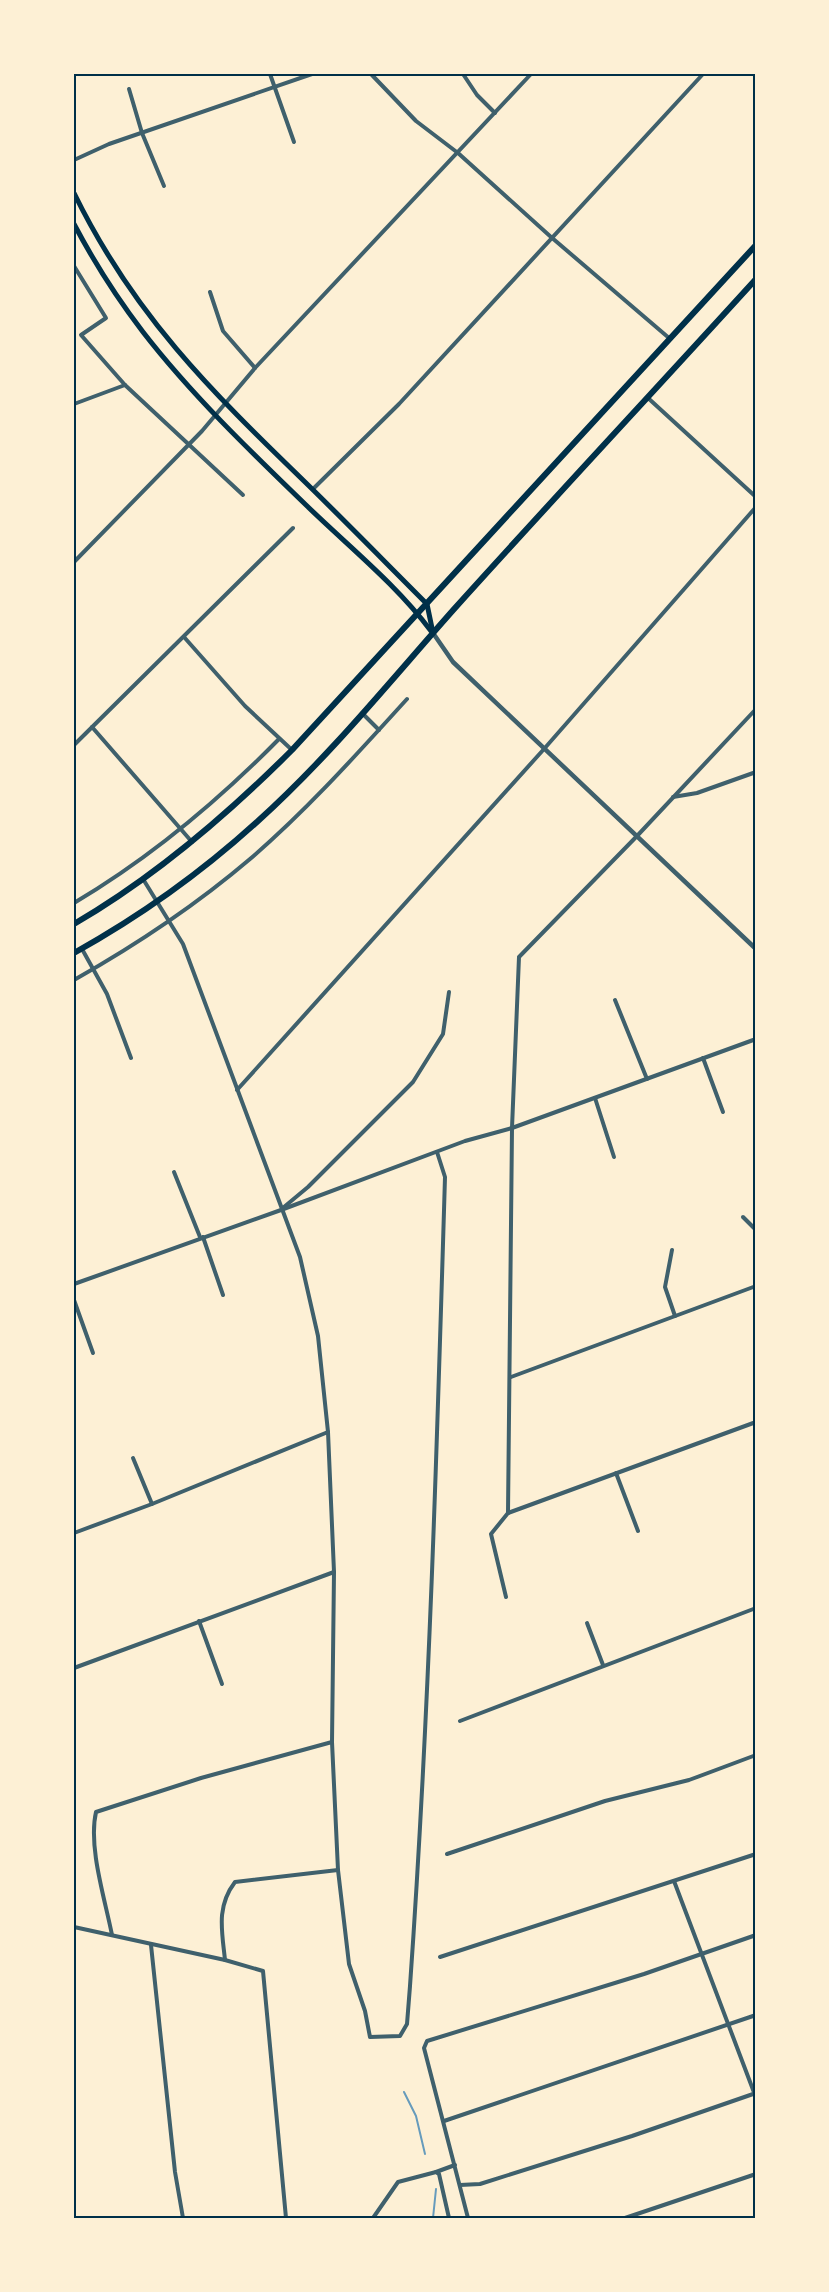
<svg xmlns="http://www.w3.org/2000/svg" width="829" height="2292" viewBox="0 0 829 2292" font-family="Helvetica,sans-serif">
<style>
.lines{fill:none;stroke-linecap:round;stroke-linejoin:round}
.stream{stroke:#669bbc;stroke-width:2}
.minor{stroke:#3f606c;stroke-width:4}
.tertiary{stroke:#3f606c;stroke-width:4.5}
.secondary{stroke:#003049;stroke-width:5}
.primary{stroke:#003049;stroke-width:6}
.neatline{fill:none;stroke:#003049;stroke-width:2}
</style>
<rect width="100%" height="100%" fill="#fdf0d5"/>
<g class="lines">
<g class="stream">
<polyline points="404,2092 416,2116 425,2154"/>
<polyline points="433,2218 436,2189"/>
</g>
<g class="minor">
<polyline points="270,74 294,142"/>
<polyline points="371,74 416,121 458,153 551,237 669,338"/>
<polyline points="463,74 477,95 495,113"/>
<polyline points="129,89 142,133 164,186"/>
<polyline points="74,160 109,144 312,74"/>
<polyline points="74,266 106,318 81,335 125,385 243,495"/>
<polyline points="210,292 223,331 255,368"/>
<polyline points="648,398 756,497"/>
<polyline points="74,404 125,385"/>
<polyline points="313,489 399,404 703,74"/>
<polyline points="74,562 202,431 255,368 531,74"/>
<polyline points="184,637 245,706 292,750"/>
<polyline points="363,714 379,730"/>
<polyline points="92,727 192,842"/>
<polyline points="74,745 293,528"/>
<polyline points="673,797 697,793 756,772"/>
<path d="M143,879l40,65 117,313 18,79 10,96 6,140 -2,170 6,128 11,94 16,47 5,26 30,-1 7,-12 3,-38c19,-269 27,-539 35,-809l-8,-25"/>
<path d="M74,903c76,-45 143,-101 205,-164"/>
<polyline points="82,949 107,994 131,1058"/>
<path d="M74,980c62,-35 122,-75 176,-121 57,-49 107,-105 157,-160"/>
<polyline points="615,1000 647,1079"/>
<polyline points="703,1058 723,1112"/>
<polyline points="237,1090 544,749 756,507"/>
<polyline points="595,1098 614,1157"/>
<polyline points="174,1172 200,1237"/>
<polyline points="284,1207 308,1187 413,1082 443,1034 449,992"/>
<polyline points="743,1217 756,1230"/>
<polyline points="203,1237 223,1295"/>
<polyline points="672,1250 665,1287 675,1316"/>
<polyline points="74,1284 281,1210 465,1141 512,1128 756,1039"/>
<polyline points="74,1300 93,1353"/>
<polyline points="511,1377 756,1286"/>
<polyline points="133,1458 152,1504"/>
<polyline points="616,1473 638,1531"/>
<polyline points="508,1513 512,1128 519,957 637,836 756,709"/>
<polyline points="508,1513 756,1422"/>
<polyline points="74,1533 152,1504 328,1432"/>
<polyline points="506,1597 491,1534 508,1513"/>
<polyline points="199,1621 222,1684"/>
<polyline points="587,1623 603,1665"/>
<polyline points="74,1668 334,1572"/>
<polyline points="460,1721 756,1608"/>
<polyline points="447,1854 605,1801 689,1780 756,1755"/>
<polyline points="674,1881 755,2095"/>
<polyline points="74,1927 225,1960 263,1971 286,2218"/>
<path d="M112,1935c-7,-36 -24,-88 -16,-123l105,-34 131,-36"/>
<polyline points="151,1945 175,2172 183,2218"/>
<polyline points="440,1957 756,1854"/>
<path d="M225,1960c-3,-29 -9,-53 10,-78l103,-12"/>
<polyline points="444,2121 756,2015"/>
<polyline points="436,2172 455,2165"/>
<polyline points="460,2185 480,2184 632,2136 756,2093"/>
<polyline points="373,2218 398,2182 436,2172 439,2174 449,2218"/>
<polyline points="468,2218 424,2048 427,2041 644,1974 756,1935"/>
<polyline points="625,2218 756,2174"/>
</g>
<polyline class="tertiary" points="433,633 453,662 756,949"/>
<g class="secondary">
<path d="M74,193c59,121 136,197 231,289 41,40 81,81 122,122l6,29"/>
<path d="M74,224c20,38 43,74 69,108 48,62 106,118 163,173 42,41 90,79 125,126"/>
</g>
<g class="primary">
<path d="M74,924c81,-47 152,-108 218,-174l464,-505"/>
<path d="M74,953c65,-36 128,-81 184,-132 72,-65 133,-141 197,-213 100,-111 201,-219 301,-329"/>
</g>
</g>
<rect width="829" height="2292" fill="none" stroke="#fdf0d5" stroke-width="150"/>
<rect x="75" y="75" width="679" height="2142" class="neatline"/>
</svg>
